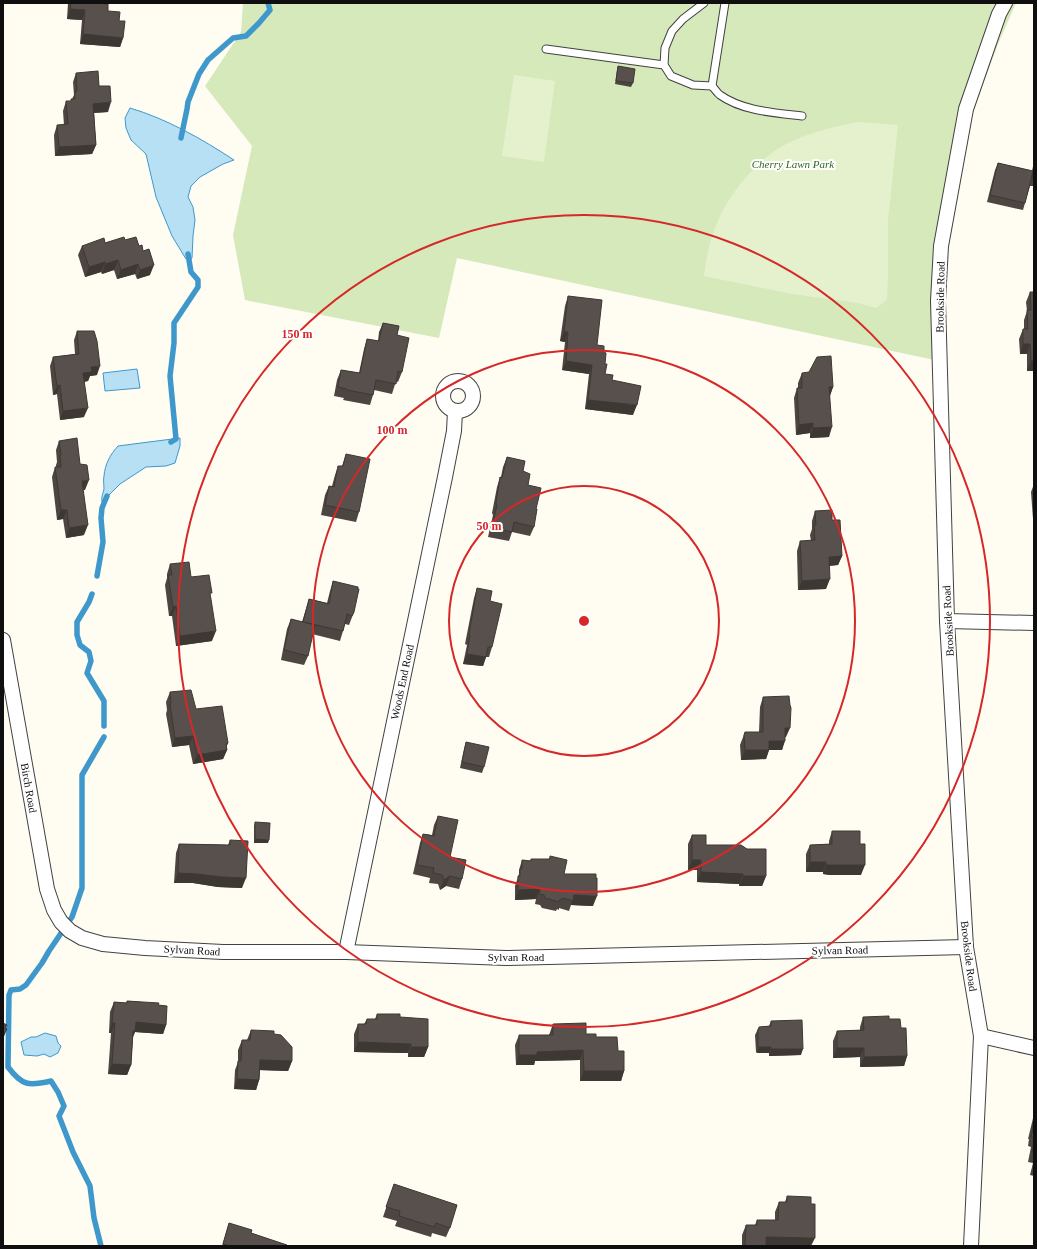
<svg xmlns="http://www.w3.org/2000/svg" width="1037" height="1249" viewBox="0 0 1037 1249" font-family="Georgia,serif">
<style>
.green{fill:#d5e9bb}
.pitch{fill:#e5f1cd}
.water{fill:#b7e0f5;stroke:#3f98cc}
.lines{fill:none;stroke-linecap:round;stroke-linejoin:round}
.stream{stroke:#3f98cc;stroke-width:5.5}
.lane-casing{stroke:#424242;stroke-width:9}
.street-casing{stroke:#424242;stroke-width:16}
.lane{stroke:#fff;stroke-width:7}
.street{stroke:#fff;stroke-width:14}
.wall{fill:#4c4541}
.shaded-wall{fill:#3e3835}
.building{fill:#58504c;stroke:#3e3835}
.ring{fill:none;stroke:#d62828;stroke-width:2}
.labels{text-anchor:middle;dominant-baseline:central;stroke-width:4;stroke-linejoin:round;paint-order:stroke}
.park-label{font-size:11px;font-style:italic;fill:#316720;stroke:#fff}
.street-label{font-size:11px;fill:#0f0f0f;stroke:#fff}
.centre{fill:#d62828;stroke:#fff;stroke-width:2}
.ring-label{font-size:12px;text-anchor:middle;font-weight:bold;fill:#d62828;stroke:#fff;stroke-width:4;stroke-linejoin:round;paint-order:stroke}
</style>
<rect width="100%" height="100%" fill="#fffcf2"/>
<polygon class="green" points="243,3 1016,3 998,44 959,149 939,293 939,361 457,258 439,338 245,300 233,235 252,146 205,86 241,32"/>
<g class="pitch">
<polygon points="514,75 555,81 544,162 502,156"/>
<path d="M858,122l40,3 -10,95v57l-1,23 -11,8 -18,-5 -66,-9 -88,-18c2,-16 5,-33 11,-48 11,-30 37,-63 64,-80 24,-14 52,-21 79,-26z"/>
</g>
<g class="water">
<path d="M130,108c37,11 72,31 104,52l-11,4 -23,13 -9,9 -3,11 5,10 2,13 -2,16 -1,22 -3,2 -3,-1 -14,-23 -16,-39 -10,-43 -15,-14 -5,-12 -1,-10z"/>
<polygon points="137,369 140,388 105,391 103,373"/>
<path d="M180,438v8l-5,17 -9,3 -20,1 -26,17 -12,12 -2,7 -4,-1c-1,-5 1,-8 2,-13 0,-4 -1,-9 0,-13 1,-12 6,-21 14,-30z"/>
<polygon points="45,1033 56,1036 58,1043 61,1046 58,1053 50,1057 44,1054 37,1056 24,1055 21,1042 31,1037 36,1037"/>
</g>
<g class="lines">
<g class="stream">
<polyline points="181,138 187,109 188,102 199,74 208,60 233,38 246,36 259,23 270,10 268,3"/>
<polyline points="171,442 176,439 170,376 174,343 174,323 198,287 198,280 191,272 188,254"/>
<polyline points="97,576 103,542 101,518 102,508 107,496"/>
<polyline points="92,594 89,602 77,622 77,635 80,645 89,652 91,661 87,673 104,701 104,726"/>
<path d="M101,1246l-7,-28 -4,-32 -17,-34 -14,-36 5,-10 -6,-14 -7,-11c-22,5 -29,5 -43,-14l1,-72 2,-5 9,-1 6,-4 16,-22 7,-12 23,-34 10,-29v-113l22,-38"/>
</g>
<defs>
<g id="lane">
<polyline points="704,3 683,19 672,31 665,48 664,65 671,76 693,85 712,86"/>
<path d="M725,3l-13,83c3,3 5,7 8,9 22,16 56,18 82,21"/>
<polyline points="546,49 664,65"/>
</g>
<g id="street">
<circle cx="458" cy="396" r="15"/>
<polyline points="947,621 1034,623"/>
<polyline points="3,640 47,889 54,910 61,922 70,931 82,938 103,944 145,948 223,952 346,952 506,958 966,947"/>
<polyline points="346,952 445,477 454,431 455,411"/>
<polyline points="981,1036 1034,1048"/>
<polyline points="971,1246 981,1036 966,947 947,621 938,301 941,246 966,109 999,14 1005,3"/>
</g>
</defs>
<use href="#lane" class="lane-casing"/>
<use href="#street" class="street-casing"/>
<use href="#lane" class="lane"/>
<use href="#street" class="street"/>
</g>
<g class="wall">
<polygon points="68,3 103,3 108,11 119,21 123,38 120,47 80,44 82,20 67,19"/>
<polygon points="618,66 633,83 631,87 615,84 617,70"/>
<polygon points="76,73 99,86 108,112 94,113 96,145 92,154 55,156 54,135 57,125 64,125 63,111 66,101 71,101 71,99 72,99 74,95 73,82"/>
<polygon points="1034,162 1034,186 1030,186 1025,203 1023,210 987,202 995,170 998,163 1032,171"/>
<polygon points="125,240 139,246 150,275 137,279 135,274 117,279 114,270 102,274 101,272 85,277 78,255 82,246"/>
<polygon points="1030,292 1034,292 1034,371 1027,371 1027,354 1020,354 1019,339 1023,329 1024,329 1024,320 1027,311 1026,302"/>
<polygon points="568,296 597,345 604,352 605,374 612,380 633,415 585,409 589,374 562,370 565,342 560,341 565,306"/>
<polygon points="383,323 397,335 402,372 398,382 396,381 392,394 374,390 373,395 370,405 343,400 344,398 334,396 337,380 341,370 359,373 364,349 367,339 378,341 379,332"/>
<polygon points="77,331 97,375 90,376 88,381 84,382 84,417 60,420 57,394 53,395 50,366 53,357 75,354 74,340"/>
<polygon points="802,373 833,387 830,395 829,437 810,438 810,433 796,435 794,398 797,388 798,388 798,383"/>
<polygon points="59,441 80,464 85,490 83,490 84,535 66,538 63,519 57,520 52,477 55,467 56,467 56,465 57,462 56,450"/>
<polygon points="346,454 359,512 356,522 321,515 325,495 329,486 332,486 335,475 338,466 342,466"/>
<polygon points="507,457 523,471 536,509 534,527 530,536 512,532 509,541 488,537 493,515 492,513 497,487 500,477 501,477 503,467"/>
<polygon points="1034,484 1034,519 1033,519 1031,492"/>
<polygon points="815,511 832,520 842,556 838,565 829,566 826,589 798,590 797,551 800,541 811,541 810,535 812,529 812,521"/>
<polygon points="170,564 191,577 210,596 212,641 176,646 172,616 169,616 165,585 167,578 167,574"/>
<polygon points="333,581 354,612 349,625 345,624 343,631 340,641 312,634 308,656 304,665 281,660 287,629 291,619 302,622 309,599 327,603 330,591"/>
<polygon points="477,588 490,601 492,647 489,657 486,657 483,666 463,664 467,645 465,644 474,598"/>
<polygon points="170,692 196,709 228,743 226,747 227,750 223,759 193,764 189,745 172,747 166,714 167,710 166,702"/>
<polygon points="763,697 786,737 785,737 782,750 769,750 766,759 741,760 740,745 745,732 759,732 760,707"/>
<polygon points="466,742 484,767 482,773 460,768 464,749"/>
<polygon points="438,816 450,857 462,879 459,889 446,886 440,890 438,884 429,883 430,878 413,874 420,843 423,834 432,835 434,825"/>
<polygon points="255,822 268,843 254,843 254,826"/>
<polygon points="832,831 861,875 830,875 823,874 823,872 806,872 806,854 810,845 829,844 829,841"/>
<polygon points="692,835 706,845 766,876 762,886 739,886 739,884 697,882 697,870 688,870 688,844"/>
<polygon points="230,840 242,888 218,887 193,883 174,883 176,853 179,844 228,845"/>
<polygon points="550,856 564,874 593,906 571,905 569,911 559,908 559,910 557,909 556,911 542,908 540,905 535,904 536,899 515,900 515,886 519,874 519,870 522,860 530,861 531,859 549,859"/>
<polygon points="127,1001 158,1005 166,1025 163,1034 135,1032 133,1037 131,1065 127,1075 108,1074 111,1033 109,1033 110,1012 114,1002 126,1003"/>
<polygon points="377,1014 400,1017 428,1047 424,1057 408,1057 408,1053 354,1052 354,1034 358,1024 364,1024 367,1019 375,1019"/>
<polygon points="863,1017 901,1028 907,1056 904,1066 860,1067 860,1057 833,1058 833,1041 837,1031 860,1030 860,1027"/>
<polygon points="771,1021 801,1055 769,1056 769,1053 757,1053 756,1052 755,1035 759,1027 769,1026"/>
<polygon points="553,1024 586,1034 596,1037 618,1051 624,1071 621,1081 580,1081 580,1060 535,1061 534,1065 516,1065 515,1045 519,1035 549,1035"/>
<polygon points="251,1030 274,1034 292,1061 288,1071 260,1070 259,1080 256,1090 234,1089 235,1070 238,1062 238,1050 242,1040 247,1040"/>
<polygon points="1034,1114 1034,1176 1030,1175 1033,1163 1028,1162 1031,1147 1028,1146 1029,1139 1028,1139"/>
<polygon points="394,1184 450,1228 446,1237 432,1233 431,1237 395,1226 397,1221 383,1217"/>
<polygon points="787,1196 811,1246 742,1246 742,1235 746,1225 755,1225 757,1220 775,1220 775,1212 779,1202 785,1202"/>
<polygon points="229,1223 251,1233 287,1246 222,1246"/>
</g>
<g class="shaded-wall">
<polygon points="70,9 85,10 82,20 67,19"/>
<polygon points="83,34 123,38 120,47 80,44"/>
<polygon points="111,102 108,112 90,113 93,104"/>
<polygon points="96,145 92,154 55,156 59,147"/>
<polygon points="118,260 114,270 102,274 105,264"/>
<polygon points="105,262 101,272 85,277 89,267"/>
<polygon points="138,264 135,274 117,279 121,270"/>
<polygon points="154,265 150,275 137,279 140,270"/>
<polygon points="564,332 568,332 565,342 560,341"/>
<polygon points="1023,344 1030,344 1027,354 1020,354"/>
<polygon points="566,361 592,365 589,374 562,370"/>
<polygon points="1031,361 1034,361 1034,371 1027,371"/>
<polygon points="100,366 97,375 90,376 88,381 80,382 83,373 91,367"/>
<polygon points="60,385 57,394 53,395 57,386"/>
<polygon points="829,387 833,387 830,396"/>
<polygon points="588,400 637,405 633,415 585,409"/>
<polygon points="88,408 84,417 60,420 63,411"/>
<polygon points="813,423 810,433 796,435 799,425"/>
<polygon points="832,427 829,437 810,438 813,428"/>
<polygon points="89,480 85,490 79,490 82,481"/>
<polygon points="61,510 67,510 63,519 57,520"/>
<polygon points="88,525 84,535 66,538 69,528"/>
<polygon points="842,556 838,565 825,566 829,557"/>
<polygon points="830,579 826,589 798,590 802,581"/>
<polygon points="176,606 172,616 169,616 173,607"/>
<polygon points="216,631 212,641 176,646 180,636"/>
<polygon points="467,654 486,657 483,666 463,664"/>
<polygon points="785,728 790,728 786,737 781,737"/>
<polygon points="193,736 189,745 172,747 175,738"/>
<polygon points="769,741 785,741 782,750 769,750 766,759 741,760 745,750"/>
<polygon points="228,743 225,750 227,750 223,759 193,764 197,755"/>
<polygon points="255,839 269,840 268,843 254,843"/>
<polygon points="692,860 701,860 697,870 688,870"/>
<polygon points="810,862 826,862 823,872 806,872"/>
<polygon points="826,865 865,865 861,875 830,875 823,874"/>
<polygon points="701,872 743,874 739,884 697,882"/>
<polygon points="178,873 197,874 246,878 242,888 218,887 193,883 174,883"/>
<polygon points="450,876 446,886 440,890 444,880"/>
<polygon points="743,876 766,876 762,886 739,886"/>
<polygon points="540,889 536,899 515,900 518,890"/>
<polygon points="574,895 597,896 593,906 571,905"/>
<polygon points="136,1022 166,1025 163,1034 135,1032 131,1041"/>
<polygon points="112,1023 115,1023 111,1033 109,1033"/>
<polygon points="7,1025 4,1034 7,1029 3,1039 3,1035"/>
<polygon points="358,1042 411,1044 408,1053 354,1052"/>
<polygon points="411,1047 428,1047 424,1057 408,1057"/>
<polygon points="759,1047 771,1047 769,1053 757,1053"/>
<polygon points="837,1048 864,1048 860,1057 833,1058"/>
<polygon points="771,1049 803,1049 801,1055 769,1056"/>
<polygon points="583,1050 580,1060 535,1061 534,1065 516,1065 519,1055 537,1052"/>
<polygon points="907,1056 904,1066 860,1067 864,1057"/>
<polygon points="260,1060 292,1061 288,1071 257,1070"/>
<polygon points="112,1064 131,1065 127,1075 108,1074"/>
<polygon points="584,1071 624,1071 621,1081 580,1081"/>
<polygon points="237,1079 259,1080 256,1090 234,1089"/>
<polygon points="766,1237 815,1238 811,1246 763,1246"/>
</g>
<g class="building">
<polygon points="71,3 103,3 103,4 108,4 108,11 120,12 119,21 125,21 123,38 83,34 85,10 70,9"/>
<polygon points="618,66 635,69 633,83 616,81"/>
<polygon points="98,71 99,86 110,86 111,102 93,104 96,145 59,147 57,125 68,124 66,101 71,101 71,99 75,99 75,91 77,91 76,73"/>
<polygon points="998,163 1033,171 1025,203 990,195"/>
<polygon points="1034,166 1034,179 1032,179"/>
<polygon points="124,237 125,240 136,237 139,246 142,245 143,251 149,249 154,265 140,270 138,264 121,270 118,260 105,264 105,262 89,267 82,246 104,238 105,243"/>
<polygon points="1030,292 1034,292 1034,361 1031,361 1030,344 1023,344 1023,329 1028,329 1027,310 1031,310"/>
<polygon points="568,296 602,300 597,345 604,346 604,352 606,353 605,364 607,364 605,374 613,375 612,380 641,386 637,405 588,400 592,365 566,361 568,332 564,332"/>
<polygon points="383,323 399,326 397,335 409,338 402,372 398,371 396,384 376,380 373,395 347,390 347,389 338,387 341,370 360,373 367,339 379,341"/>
<polygon points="77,331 94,331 97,341 100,366 91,367 92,372 83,373 88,408 63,411 60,385 57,386 53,357 79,354"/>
<polygon points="831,356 833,387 829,387 832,427 813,428 813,423 799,425 797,388 802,388 802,373 809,372 817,357"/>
<polygon points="77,438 80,464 87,465 89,480 82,481 88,525 69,528 67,510 61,510 55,467 61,467 60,456 61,455 59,441"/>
<polygon points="346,454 370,459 359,512 325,505 329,486 334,487 338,466 343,466"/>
<polygon points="507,457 525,461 523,471 530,474 528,485 541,488 536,509 537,509 534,527 514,522 512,532 492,527 497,505 496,503 500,477 502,478"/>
<polygon points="832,510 832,520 840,520 842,556 829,557 830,579 802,581 800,541 815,540 814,525 816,525 815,511"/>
<polygon points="189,562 191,577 209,575 212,593 210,593 216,631 180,636 176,606 173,607 168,575 172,575 170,564"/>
<polygon points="333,581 358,587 358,589 359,589 354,612 352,616 347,614 343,631 303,622 309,599 329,604"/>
<polygon points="477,588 492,591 490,601 502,604 492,647 488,647 486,657 467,654 470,635 469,634"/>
<polygon points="291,619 315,625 308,656 284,650"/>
<polygon points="191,690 196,709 222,706 228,743 226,744 227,750 197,755 193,736 175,738 170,704 171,704 170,692"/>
<polygon points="789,696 790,705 791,708 790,728 785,728 785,741 769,741 769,750 745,750 744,735 745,732 763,732 763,697"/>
<polygon points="466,742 489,747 484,767 462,762"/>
<polygon points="438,816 458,820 450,857 466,860 462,879 450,876 444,880 442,875 433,873 434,868 417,865 423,834 434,836"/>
<polygon points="255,822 270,823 269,840 255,839"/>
<polygon points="832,831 860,831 860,844 865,844 865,865 826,865 826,862 810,862 810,845 832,844"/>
<polygon points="692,835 706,835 706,845 741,845 747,849 766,849 766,876 743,876 743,874 701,872 701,860 692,860"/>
<polygon points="230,840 248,841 246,878 222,877 197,874 178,873 179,844 230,845"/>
<polygon points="550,856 567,860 564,874 596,874 596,878 597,878 597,896 574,895 573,901 563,898 562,900 560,899 559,902 545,898 544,895 539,894 540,889 518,890 518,876 520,876 520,869 522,869 522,860 531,861 531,859 550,859"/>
<polygon points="127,1001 159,1003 158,1005 167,1006 166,1025 136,1022 135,1031 133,1031 131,1065 112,1064 115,1023 112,1023 114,1002 127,1003"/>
<polygon points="377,1014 400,1014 400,1017 428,1019 428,1047 411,1047 411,1044 358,1042 358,1024 366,1024 367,1019 377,1019"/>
<polygon points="889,1016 889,1019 900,1019 901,1028 906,1028 907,1056 864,1057 864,1048 837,1048 837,1031 864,1030 863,1017"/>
<polygon points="802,1020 803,1049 771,1049 771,1047 759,1047 758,1046 758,1029 759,1029 759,1027 771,1026 771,1021"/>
<polygon points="3,1023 7,1025 5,1028 7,1029 3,1035"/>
<polygon points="586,1023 586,1034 596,1034 596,1037 617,1037 618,1051 624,1051 624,1071 584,1071 583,1050 537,1052 537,1055 519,1055 519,1035 553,1035 553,1024"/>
<polygon points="251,1030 274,1031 274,1034 281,1035 292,1047 292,1061 260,1060 259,1080 237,1079 238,1061 241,1061 242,1040 250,1040"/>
<polygon points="1034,1119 1034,1137 1031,1137 1033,1129 1032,1129"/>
<polygon points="1034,1141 1034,1153 1032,1152"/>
<polygon points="394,1184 457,1205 450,1228 436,1223 434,1227 399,1216 400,1211 386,1207"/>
<polygon points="787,1196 811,1197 811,1204 815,1204 815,1238 766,1237 766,1246 745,1246 746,1225 757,1225 757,1220 778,1220 779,1202 787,1202"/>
<polygon points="229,1223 252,1230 251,1233 287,1245 287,1246 227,1246 227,1245 223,1244"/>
</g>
<g class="ring">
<circle cx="584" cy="621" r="135"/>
<circle cx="584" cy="621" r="271"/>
<circle cx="584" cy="621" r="406"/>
</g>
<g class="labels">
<g class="park-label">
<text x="793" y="164">Cherry Lawn Park</text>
</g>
<g class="street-label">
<text transform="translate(940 297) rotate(-89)">Brookside Road</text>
<text transform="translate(948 621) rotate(-93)">Brookside Road</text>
<text transform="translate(402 682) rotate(-78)">Woods End Road</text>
<text transform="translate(29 788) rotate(80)">Birch Road</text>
<text transform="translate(192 950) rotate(3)">Sylvan Road</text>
<text transform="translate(840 950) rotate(-1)">Sylvan Road</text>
<text transform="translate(969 956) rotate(83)">Brookside Road</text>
<text x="516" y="957">Sylvan Road</text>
</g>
</g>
<circle cx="584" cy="621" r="6" class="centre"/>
<g class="ring-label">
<text x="297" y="338">150 m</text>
<text x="392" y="434">100 m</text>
<text x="489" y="530">50 m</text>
</g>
<rect width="1037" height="1249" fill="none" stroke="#0f0f0f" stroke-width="8"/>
</svg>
